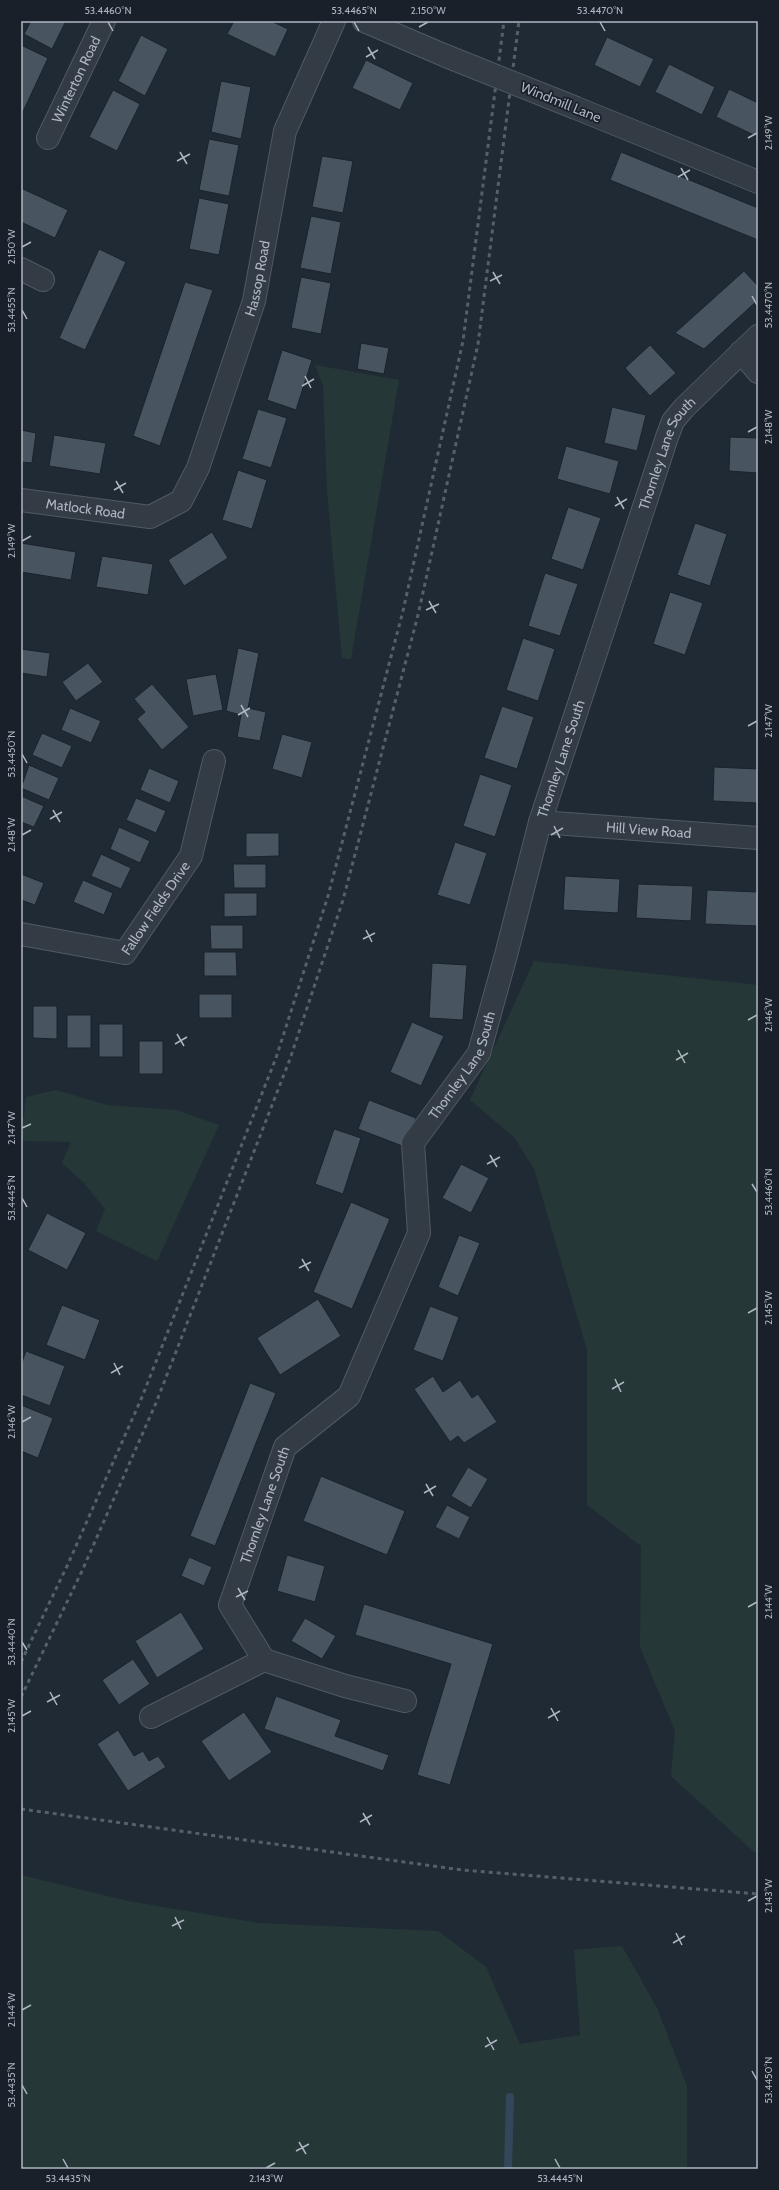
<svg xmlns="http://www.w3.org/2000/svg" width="779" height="2190" viewBox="0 0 779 2190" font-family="Cabin,sans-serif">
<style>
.green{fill:#253837}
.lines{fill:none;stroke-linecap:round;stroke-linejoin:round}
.stream{stroke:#34475a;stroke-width:8}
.building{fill:#485460;stroke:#1b222b}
.minor-casing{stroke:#515963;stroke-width:24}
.minor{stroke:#333b44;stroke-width:22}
.rail{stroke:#55606b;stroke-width:3;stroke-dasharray:4 4;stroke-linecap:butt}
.minor-bridge-casing{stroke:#515963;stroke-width:24;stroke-linecap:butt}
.minor-bridge{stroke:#333b44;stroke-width:22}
.ticks{fill:none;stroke:#adb6c2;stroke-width:1.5}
.labels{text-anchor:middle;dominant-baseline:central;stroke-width:3.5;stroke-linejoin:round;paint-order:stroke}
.street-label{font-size:14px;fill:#adb6c2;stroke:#192029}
.neatline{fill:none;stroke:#adb6c2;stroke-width:1.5}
.ticks-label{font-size:10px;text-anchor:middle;fill:#adb6c2}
</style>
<rect width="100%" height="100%" fill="#202a34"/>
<g class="green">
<polygon points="315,365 399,380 351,659 342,658 327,491 323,386"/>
<polygon points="534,961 758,985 758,1852 754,1852 671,1776 675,1731 640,1647 641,1546 587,1505 587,1350 534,1169 514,1137 470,1100"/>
<polygon points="56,1090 107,1105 176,1110 219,1125 157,1261 96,1231 105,1209 84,1183 62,1163 71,1142 21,1141 21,1118 24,1118 26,1097"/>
<polygon points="21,1875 128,1901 259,1923 438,1931 486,1967 520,2044 580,2035 574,1950 622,1946 657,2008 687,2086 687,2169 21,2169"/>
</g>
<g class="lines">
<polyline class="stream" points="508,2169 510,2097"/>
</g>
<g class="building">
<polygon points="31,21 66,21 52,49 24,34"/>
<polygon points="234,21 271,21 288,29 275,57 227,34"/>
<polygon points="141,35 168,49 145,96 118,81"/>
<polygon points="607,37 654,59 640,87 594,65"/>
<polygon points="21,45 48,58 21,116"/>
<polygon points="366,60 413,83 400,110 352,88"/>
<polygon points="669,64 715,87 702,115 655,92"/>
<polygon points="221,81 251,87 241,139 211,132"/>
<polygon points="729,89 758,103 758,137 716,117"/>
<polygon points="113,90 140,104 117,151 89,137"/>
<polygon points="209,139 239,145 229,196 199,190"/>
<polygon points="621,152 758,208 758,240 610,180"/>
<polygon points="322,156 353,161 343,213 312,207"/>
<polygon points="21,188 68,210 55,238 21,222"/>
<polygon points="199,198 229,204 219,255 189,249"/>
<polygon points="311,216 341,222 331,274 300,268"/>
<polygon points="99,249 126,262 85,350 59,338"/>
<polygon points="744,271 758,286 758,300 704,349 675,333"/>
<polygon points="301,277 331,283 321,334 291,328"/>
<polygon points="185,282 213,290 160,446 133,436"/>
<polygon points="361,343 389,348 384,374 357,369"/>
<polygon points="650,345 676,373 650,396 625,368"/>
<polygon points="282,350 312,360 296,410 267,400"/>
<polygon points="612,407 646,415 637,451 604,443"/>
<polygon points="258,409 287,418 271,468 242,459"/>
<polygon points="21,430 36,433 32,463 21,462"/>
<polygon points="54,435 106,443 100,474 49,466"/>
<polygon points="730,437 758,438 758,473 729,471"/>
<polygon points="566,446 619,461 610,494 557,479"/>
<polygon points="238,470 267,480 252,529 222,520"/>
<polygon points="568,507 601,518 583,570 551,559"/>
<polygon points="695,523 727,534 710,586 677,575"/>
<polygon points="212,532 228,558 184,586 168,560"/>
<polygon points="21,543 76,552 71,580 21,572"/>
<polygon points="102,556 153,564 148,595 96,587"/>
<polygon points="545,573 578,584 560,636 528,626"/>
<polygon points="670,592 703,603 685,655 653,644"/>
<polygon points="523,638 555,649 538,701 506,690"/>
<polygon points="238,648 259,653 248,708 266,712 260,741 237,737 241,715 226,711"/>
<polygon points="21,649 50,653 47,677 21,673"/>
<polygon points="88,663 103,682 76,701 62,682"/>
<polygon points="216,674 223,710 193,716 186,679"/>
<polygon points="152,684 189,727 162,750 137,719 145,712 134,699"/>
<polygon points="502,706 534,717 517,769 484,758"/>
<polygon points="70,708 101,721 91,743 61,730"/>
<polygon points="42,733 72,746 62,768 32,755"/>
<polygon points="282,734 312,742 302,778 272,769"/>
<polygon points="29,765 59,778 49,800 21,788"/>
<polygon points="714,767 758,769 758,803 713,801"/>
<polygon points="149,768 179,781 170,803 140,790"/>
<polygon points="480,774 512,785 495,837 463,826"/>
<polygon points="21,796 44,806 34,827 21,822"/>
<polygon points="136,798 166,811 156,833 126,820"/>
<polygon points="119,827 150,841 140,863 110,849"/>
<polygon points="246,833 279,833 279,856 246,857"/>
<polygon points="455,842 487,853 470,905 437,895"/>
<polygon points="101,854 131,868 121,889 91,876"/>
<polygon points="233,864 266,864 266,888 234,888"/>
<polygon points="21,874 44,883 35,905 21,900"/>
<polygon points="565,876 620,879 618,913 563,910"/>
<polygon points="83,880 113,893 104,915 73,902"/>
<polygon points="638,884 693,886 691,921 636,918"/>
<polygon points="707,890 758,892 758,926 705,924"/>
<polygon points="224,893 257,893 257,916 224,917"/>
<polygon points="210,925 243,925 243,949 211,949"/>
<polygon points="204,952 236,952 237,976 204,976"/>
<polygon points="432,963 467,965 463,1020 429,1018"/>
<rect x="199" y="994" width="33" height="24"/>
<polygon points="33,1006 57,1006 57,1039 33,1038"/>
<rect x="67" y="1015" width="24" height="33"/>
<polygon points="412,1022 444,1036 421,1086 390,1072"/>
<rect x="99" y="1024" width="24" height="33"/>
<rect x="139" y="1041" width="24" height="33"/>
<polygon points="369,1100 416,1118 405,1147 358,1129"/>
<polygon points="334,1129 361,1138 343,1194 315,1184"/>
<polygon points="461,1164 489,1178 471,1213 442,1198"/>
<polygon points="351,1202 390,1219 352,1309 313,1292"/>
<polygon points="47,1213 86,1233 67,1270 28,1250"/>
<polygon points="459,1235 480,1243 458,1296 438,1287"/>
<polygon points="318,1299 341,1336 280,1375 257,1338"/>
<polygon points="62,1305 100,1320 85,1360 46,1345"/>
<polygon points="430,1306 459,1317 443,1361 413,1350"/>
<polygon points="26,1351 65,1366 50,1406 21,1395 21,1365"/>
<polygon points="433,1376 443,1392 460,1380 472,1398 478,1394 497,1422 464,1443 458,1436 450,1442 414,1389"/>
<polygon points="250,1383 276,1393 215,1546 190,1536"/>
<polygon points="21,1405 53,1418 38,1458 21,1451"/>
<polygon points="468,1467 488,1479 471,1508 451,1496"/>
<polygon points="321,1476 405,1511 387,1555 303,1521"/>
<polygon points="447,1505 470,1517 459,1539 435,1527"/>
<polygon points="287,1555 325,1566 315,1602 277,1591"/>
<polygon points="189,1557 212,1567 204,1586 181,1576"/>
<polygon points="364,1604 493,1644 450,1785 417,1775 451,1664 355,1635"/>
<polygon points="181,1612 204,1649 157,1678 135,1641"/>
<polygon points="305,1618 336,1636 322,1659 291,1641"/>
<polygon points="133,1659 150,1684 119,1705 102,1680"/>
<polygon points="276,1696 341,1720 335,1736 389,1755 383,1771 264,1729"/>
<polygon points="244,1712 272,1752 229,1781 201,1741"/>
<polygon points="118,1730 134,1756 143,1751 149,1761 158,1756 166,1767 128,1791 97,1744"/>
</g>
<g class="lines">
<defs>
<g id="minor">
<polyline points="364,21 446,56"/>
<polyline points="576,108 758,182"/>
<path id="s1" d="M48,138l56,-117"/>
<polyline points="21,269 43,280"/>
<polyline points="741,352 758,372"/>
<path id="s2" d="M21,500l129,17 31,-16 17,-33 56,-167 31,-170 49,-110"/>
<path id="s3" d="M540,822l218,16"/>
<path id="s4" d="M21,934l104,19 66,-97 23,-95"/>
<polyline points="264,1660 345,1686 405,1701"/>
<path id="s5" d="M151,1717l113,-57 -34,-55 55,-158 64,-51 70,-163 -6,-90 66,-90 27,-98 34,-133 127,-385 6,-16 11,-13 74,-72"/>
</g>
</defs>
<use href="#minor" class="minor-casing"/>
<use href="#minor" class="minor"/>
<g class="rail">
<polyline points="21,1662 68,1564 142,1397 276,1058 328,896 403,611 463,341 504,21"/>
<polyline points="21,1697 82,1571 156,1403 290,1059 343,900 418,615 478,344 519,21"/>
<polyline points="21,1809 462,1870 758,1894"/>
</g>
<defs>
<polyline id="minor-bridge" points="446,56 576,108"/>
</defs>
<use href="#minor-bridge" class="minor-bridge-casing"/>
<use href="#minor-bridge" class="minor-bridge"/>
</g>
<path class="ticks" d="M108,22l5,9M354,22l5,9M600,22l5,9M419,27l9,-5M368,47l7,12M366,57l12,-7M748,138l9,-5M180,152l7,12M177,161l13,-7M681,168l7,12M678,177l12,-7M22,247l9,-5M493,272l7,12M490,281l12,-6M752,296l5,9M22,310l5,9M305,376l6,12M302,386l12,-7M748,432l9,-5M116,481l7,12M114,490l12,-7M617,497l7,12M615,506l12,-7M22,541l9,-5M429,601l7,12M426,610l13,-6M241,705l7,12M238,715l12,-7M748,726l9,-5M22,754l5,9M53,810l7,12M50,819l12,-7M554,826l6,12M22,835l9,-5M551,835l12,-7M366,930l6,12M363,939l12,-6M748,1020l9,-5M177,1034l7,12M175,1044l12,-7M678,1050l7,13M676,1060l12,-7M22,1128l9,-4M490,1155l7,12M487,1164l13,-7M752,1184l5,8M22,1198l5,9M302,1259l7,12M299,1268l12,-6M748,1313l9,-5M114,1363l6,12M111,1373l12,-7M615,1379l6,13M612,1389l12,-7M22,1422l9,-5M426,1484l7,12M424,1493l12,-7M238,1588l7,12M236,1597l12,-6M748,1607l9,-5M22,1642l5,8M50,1692l7,13M47,1702l13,-7M551,1708l7,13M22,1716l9,-5M548,1718l12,-7M363,1813l7,12M360,1822l12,-7M748,1901l9,-5M175,1917l6,12M172,1926l12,-6M676,1933l6,12M673,1943l12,-7M22,2010l9,-5M487,2037l7,13M485,2047l12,-7M752,2071l5,9M22,2085l5,9M299,2142l7,12M296,2151l13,-7M63,2159l5,9M555,2159l5,9M266,2168l9,-5"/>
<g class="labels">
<g class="street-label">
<text stroke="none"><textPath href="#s1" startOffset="65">Winterton Road</textPath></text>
<text transform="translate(561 102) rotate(22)">Windmill Lane</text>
<text stroke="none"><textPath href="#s2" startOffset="401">Hassop Road</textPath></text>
<text stroke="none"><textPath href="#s5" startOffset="1449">Thornley Lane South</textPath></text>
<text stroke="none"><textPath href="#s2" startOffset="65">Matlock Road</textPath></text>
<text stroke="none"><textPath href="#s5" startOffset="1125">Thornley Lane South</textPath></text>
<text stroke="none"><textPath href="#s3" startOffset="109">Hill View Road</textPath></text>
<text stroke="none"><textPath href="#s4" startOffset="160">Fallow Fields Drive</textPath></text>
<text stroke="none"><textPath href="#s5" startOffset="801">Thornley Lane South</textPath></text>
<text stroke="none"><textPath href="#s5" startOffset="297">Thornley Lane South</textPath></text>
</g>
</g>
<rect width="779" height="2190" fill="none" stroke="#192029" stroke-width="44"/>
<rect x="22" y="22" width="735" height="2146" class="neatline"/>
<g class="ticks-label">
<text x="108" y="14">53.4460°N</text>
<text x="354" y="14">53.4465°N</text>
<text x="428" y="14">2.150°W</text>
<text x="600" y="14">53.4470°N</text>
<text transform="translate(768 133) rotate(-90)" y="4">2.149°W</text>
<text transform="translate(11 247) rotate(-90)" y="4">2.150°W</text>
<text transform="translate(768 305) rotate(-90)" y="4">53.4470°N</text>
<text transform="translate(11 310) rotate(-90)" y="4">53.4455°N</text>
<text transform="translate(768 427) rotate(-90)" y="4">2.148°W</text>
<text transform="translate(11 541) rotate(-90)" y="4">2.149°W</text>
<text transform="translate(768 721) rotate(-90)" y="4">2.147°W</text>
<text transform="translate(11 754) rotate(-90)" y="4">53.4450°N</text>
<text transform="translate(11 835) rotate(-90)" y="4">2.148°W</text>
<text transform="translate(768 1015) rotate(-90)" y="4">2.146°W</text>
<text transform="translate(11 1128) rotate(-90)" y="4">2.147°W</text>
<text transform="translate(768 1192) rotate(-90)" y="4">53.4460°N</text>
<text transform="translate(11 1198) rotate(-90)" y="4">53.4445°N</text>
<text transform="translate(768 1308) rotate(-90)" y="4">2.145°W</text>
<text transform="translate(11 1422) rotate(-90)" y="4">2.146°W</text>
<text transform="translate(768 1602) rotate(-90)" y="4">2.144°W</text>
<text transform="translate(11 1642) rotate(-90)" y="4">53.4440°N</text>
<text transform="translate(11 1716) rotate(-90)" y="4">2.145°W</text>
<text transform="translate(768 1896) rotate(-90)" y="4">2.143°W</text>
<text transform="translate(11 2010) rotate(-90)" y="4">2.144°W</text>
<text transform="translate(768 2080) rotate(-90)" y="4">53.4450°N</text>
<text transform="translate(11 2085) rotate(-90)" y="4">53.4435°N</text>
<text x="68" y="2182">53.4435°N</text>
<text x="266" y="2182">2.143°W</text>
<text x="560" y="2182">53.4445°N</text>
</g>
</svg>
